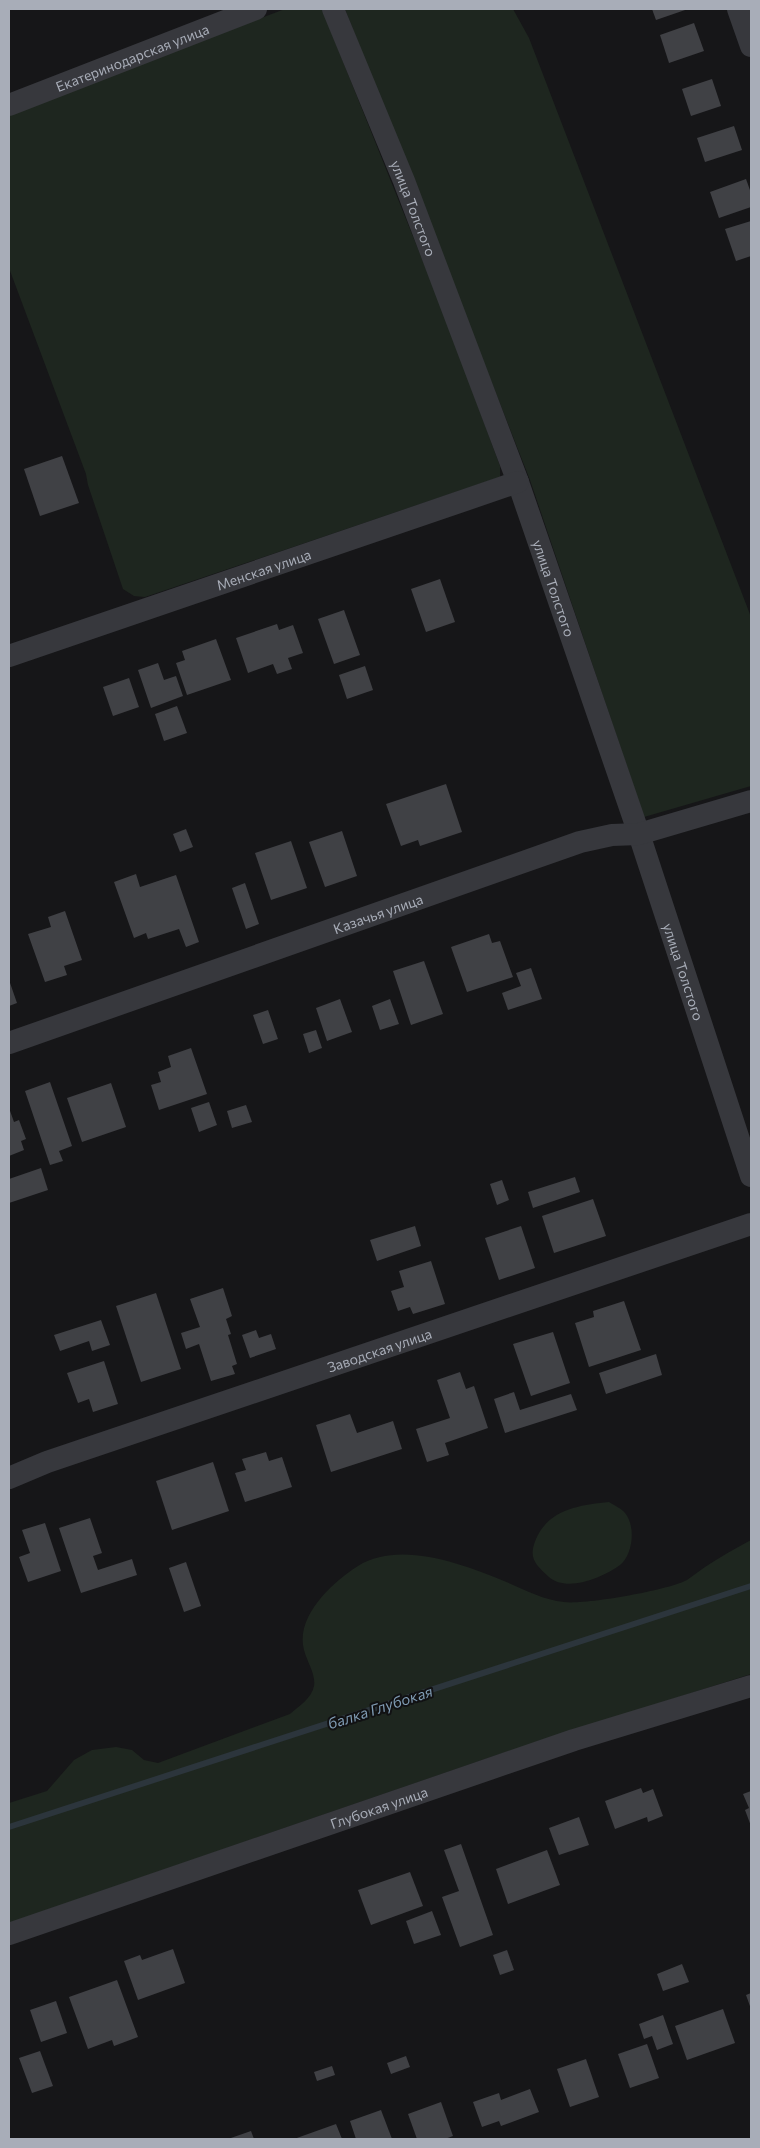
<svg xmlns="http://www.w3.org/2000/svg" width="760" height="2148" viewBox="0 0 760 2148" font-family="Commissioner,sans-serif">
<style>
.green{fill:#1e261f}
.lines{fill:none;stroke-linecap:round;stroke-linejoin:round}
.stream{stroke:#2c353c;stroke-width:6}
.building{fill:#404145}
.street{stroke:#37383d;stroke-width:22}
.labels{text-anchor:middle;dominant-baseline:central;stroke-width:4;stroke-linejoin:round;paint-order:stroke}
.street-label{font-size:14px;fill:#a8adb8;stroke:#111113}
.water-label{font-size:15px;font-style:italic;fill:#7f9bb3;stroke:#111113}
</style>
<rect width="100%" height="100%" fill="#161618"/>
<g class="green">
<polygon points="285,9 322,9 446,319 500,466 500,477 145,597 134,596 123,589 88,485 86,474 9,268 9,114"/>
<polygon points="345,9 513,9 529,38 751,617 751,786 644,817 530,480"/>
<path d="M609,1502c5,3 13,7 16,11 11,13 8,42 -5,52 -16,12 -53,28 -71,12 -14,-13 -21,-19 -13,-38 13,-30 44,-34 73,-37z"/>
<path d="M751,1540v134l-260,83 -482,166v-120l38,-12 27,-31 18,-10 24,-3 16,3 12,10 14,3 132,-49c8,-7 22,-16 24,-28 2,-12 -7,-24 -10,-36 -9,-34 29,-68 54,-84 41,-26 105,-2 146,15 19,8 39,19 60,21 21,3 105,-12 123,-22 6,-4 12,-9 18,-13 15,-10 31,-19 46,-27z"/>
</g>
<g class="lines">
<polyline class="stream" points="9,1827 751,1586"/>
</g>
<g class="building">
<polygon points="652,9 688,9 656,20"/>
<polygon points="694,23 704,51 669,63 660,35"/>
<polygon points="712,79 721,106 691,116 682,89"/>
<polygon points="734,126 742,150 705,162 697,138"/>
<polygon points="746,179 751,193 751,207 719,218 710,192"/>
<polygon points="751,221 751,256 736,261 725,229"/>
<polygon points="62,456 79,503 40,516 24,469"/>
<polygon points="440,579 455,622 426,632 411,589"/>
<polygon points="344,610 360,655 334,664 318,619"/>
<polygon points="277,624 279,630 293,625 303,653 288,658 292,669 277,674 273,664 248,673 236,638"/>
<polygon points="216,639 231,680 187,695 176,663 185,660 182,651"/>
<polygon points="158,663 164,680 176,676 183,696 151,708 138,670"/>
<polygon points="365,666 373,690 347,699 339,675"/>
<polygon points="129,678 139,707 113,716 103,687"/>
<polygon points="177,706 187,733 164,741 155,714"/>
<polygon points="446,784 462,832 420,846 418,840 401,846 386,804"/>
<polygon points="186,829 193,847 180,852 173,834"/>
<polygon points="342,831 357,876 325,887 309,842"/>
<polygon points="291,841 307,888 271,900 255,853"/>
<polygon points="136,874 140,887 176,875 199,942 186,947 179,929 148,939 146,933 134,938 114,882"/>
<polygon points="245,883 259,924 246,929 232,888"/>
<polygon points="65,911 82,960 64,966 67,975 45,982 28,934 51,927 48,917"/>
<polygon points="489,934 492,943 500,941 513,977 467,992 451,947"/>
<polygon points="424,961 443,1014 411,1025 393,971"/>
<polygon points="531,968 542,999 508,1010 502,993 521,986 516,973"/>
<polygon points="9,980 17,1003 9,1006"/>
<polygon points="340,999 352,1032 327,1041 316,1008"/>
<polygon points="390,999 399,1024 380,1030 372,1006"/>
<polygon points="268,1010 278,1039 263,1044 253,1015"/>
<polygon points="316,1030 322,1048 309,1053 303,1034"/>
<polygon points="191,1048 207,1094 159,1110 151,1085 161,1082 158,1072 171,1067 168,1056"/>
<polygon points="50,1082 72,1146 59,1151 63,1161 50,1165 25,1091"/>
<polygon points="111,1083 126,1127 82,1142 67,1098"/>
<polygon points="209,1102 217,1125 199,1132 191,1108"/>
<polygon points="246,1105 252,1122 232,1128 227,1111"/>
<polygon points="9,1108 14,1122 19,1120 26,1139 21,1141 24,1150 9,1156"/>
<polygon points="41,1168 48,1190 9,1203 9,1179"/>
<polygon points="575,1177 580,1192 533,1208 528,1192"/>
<polygon points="502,1180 509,1200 497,1205 490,1184"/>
<polygon points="593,1199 606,1236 554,1253 542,1216"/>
<polygon points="415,1226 421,1246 377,1261 370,1240"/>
<polygon points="521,1226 535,1268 499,1280 485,1238"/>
<polygon points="431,1261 445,1304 413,1314 410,1307 398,1311 391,1291 404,1287 399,1271"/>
<polygon points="223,1288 232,1316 226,1319 231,1334 228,1335 237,1364 232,1366 235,1374 211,1381 199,1344 186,1349 181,1333 200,1327 190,1299"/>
<polygon points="156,1293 181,1369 141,1382 116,1306"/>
<polygon points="624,1301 641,1350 589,1367 575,1323 594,1317 593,1311"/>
<polygon points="101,1320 110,1345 92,1351 89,1341 60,1351 54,1335"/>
<polygon points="256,1330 259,1338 271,1334 276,1349 250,1358 242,1335"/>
<polygon points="553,1332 570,1383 531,1396 513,1344"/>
<polygon points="656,1354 662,1375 606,1394 599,1373"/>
<polygon points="104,1361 118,1404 93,1412 89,1399 78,1403 67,1373"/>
<polygon points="460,1372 466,1389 474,1386 488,1428 445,1443 449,1455 427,1462 416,1429 450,1418 437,1380"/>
<polygon points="514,1392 520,1410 571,1394 577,1410 505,1433 494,1399"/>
<polygon points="350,1414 357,1433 393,1421 402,1449 331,1472 316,1425"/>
<polygon points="266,1452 269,1461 282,1457 292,1487 245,1502 235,1473 246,1470 242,1459"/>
<polygon points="213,1462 229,1511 172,1530 156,1481"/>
<polygon points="90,1518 102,1553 93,1556 98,1570 132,1559 137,1575 81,1593 59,1528"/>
<polygon points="45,1523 61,1571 28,1582 19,1557 30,1553 22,1530"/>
<polygon points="186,1562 201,1606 184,1612 169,1568"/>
<polygon points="641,1788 643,1793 653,1789 663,1816 648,1822 647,1817 615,1829 605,1801"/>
<polygon points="751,1791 751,1826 745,1810 749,1808 743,1794"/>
<polygon points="579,1817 589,1845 559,1855 549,1828"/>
<polygon points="461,1844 493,1935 460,1947 442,1897 459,1891 444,1850"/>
<polygon points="547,1850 560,1885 508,1904 496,1869"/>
<polygon points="410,1872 423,1906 371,1925 358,1890"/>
<polygon points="432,1911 441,1935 414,1944 406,1921"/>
<polygon points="173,1949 185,1983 138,2000 124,1961 140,1955 142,1960"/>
<polygon points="507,1950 514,1970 500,1975 493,1955"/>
<polygon points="682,1964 689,1982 663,1991 657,1974"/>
<polygon points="117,1980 138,2037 114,2046 112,2040 88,2049 69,1997"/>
<polygon points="751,1993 751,2009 746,1995"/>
<polygon points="56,2001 67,2033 41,2042 30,2010"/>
<polygon points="723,2009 735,2043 687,2060 675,2026"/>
<polygon points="663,2015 673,2044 657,2050 652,2036 644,2039 639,2024"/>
<polygon points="647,2044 659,2078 630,2088 618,2054"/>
<polygon points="40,2051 53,2086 32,2093 19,2058"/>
<polygon points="406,2056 410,2067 391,2074 387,2063"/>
<polygon points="586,2059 599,2097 570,2107 557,2069"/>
<polygon points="332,2066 335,2075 317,2081 314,2072"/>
<polygon points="530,2089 539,2112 501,2126 499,2121 482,2127 473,2102 499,2093 501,2100"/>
<polygon points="441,2102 453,2136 445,2139 417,2139 408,2114"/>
<polygon points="381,2110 392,2139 356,2139 350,2121"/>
<polygon points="336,2124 342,2139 294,2139"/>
<polygon points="251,2131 254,2139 228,2139"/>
</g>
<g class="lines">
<g class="street">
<path id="s1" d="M333,9l71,172 114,301 121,352 112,342"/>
<polyline points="738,9 751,46"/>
<path id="s2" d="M9,105l247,-96"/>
<path id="s3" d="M9,656l509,-174"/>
<path id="s4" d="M9,1043l571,-201 32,-7 27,-1 112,-33"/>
<path id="s5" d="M9,1478l38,-16 704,-238"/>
<path id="s6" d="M9,1934l565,-194 177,-54"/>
</g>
</g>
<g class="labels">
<g class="street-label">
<text stroke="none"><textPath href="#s2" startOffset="132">Екатеринодарская улица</textPath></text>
<text stroke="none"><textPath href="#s1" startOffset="215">улица Толстого</textPath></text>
<text stroke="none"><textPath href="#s3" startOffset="269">Менская улица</textPath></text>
<text stroke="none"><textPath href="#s1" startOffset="620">улица Толстого</textPath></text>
<text stroke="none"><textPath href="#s4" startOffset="391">Казачья улица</textPath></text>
<text stroke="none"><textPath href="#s1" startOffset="1025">улица Толстого</textPath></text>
<text stroke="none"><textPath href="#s5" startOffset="392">Заводская улица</textPath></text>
<text stroke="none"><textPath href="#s6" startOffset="391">Глубокая улица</textPath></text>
</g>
<g class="water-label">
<text transform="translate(380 1707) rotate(-18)">балка Глубокая</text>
</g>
</g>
<rect width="760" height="2148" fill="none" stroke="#a8adb8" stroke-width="20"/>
</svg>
